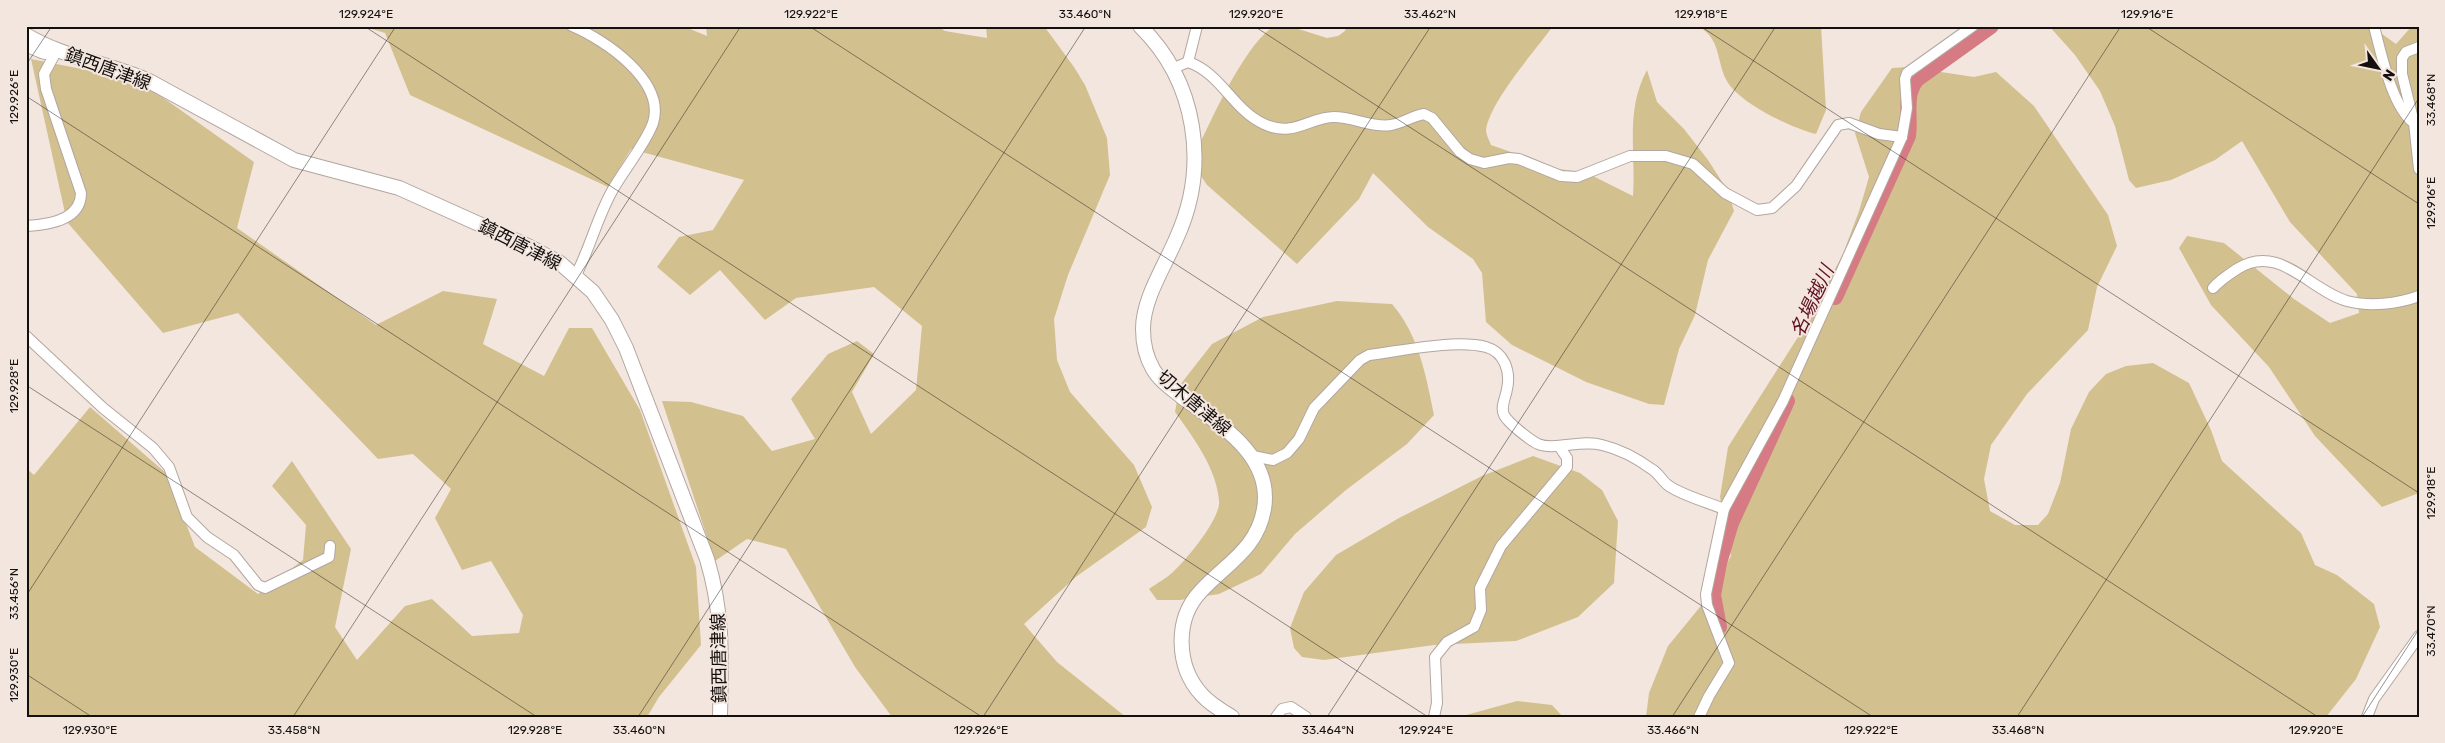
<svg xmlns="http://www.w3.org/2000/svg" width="2445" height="743" viewBox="0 0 2445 743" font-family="Rubik,'Noto Sans JP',sans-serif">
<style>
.green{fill:#d3c08f}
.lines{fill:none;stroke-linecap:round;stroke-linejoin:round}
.river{stroke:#d67b83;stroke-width:16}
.street-casing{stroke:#b2a69f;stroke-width:12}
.secondary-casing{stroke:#b2a69f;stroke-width:16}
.street{stroke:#fff;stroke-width:10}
.secondary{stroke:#fff;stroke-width:14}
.ticks{fill:none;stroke:#14100e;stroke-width:1;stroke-opacity:0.45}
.labels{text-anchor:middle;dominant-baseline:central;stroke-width:4;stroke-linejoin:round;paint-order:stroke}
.street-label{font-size:18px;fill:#14100e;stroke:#f3e6df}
.water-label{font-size:19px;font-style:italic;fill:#610f20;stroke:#f3e6df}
.neatline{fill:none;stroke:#14100e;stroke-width:2}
.ticks-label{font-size:12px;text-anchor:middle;fill:#14100e}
</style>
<rect width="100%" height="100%" fill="#f3e6df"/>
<g class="green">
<polygon points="362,26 683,26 707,36 706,26 937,26 945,31 987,38 986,26 1044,26 1074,67 1085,85 1107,138 1110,175 1068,275 1054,319 1057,360 1070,392 1134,465 1152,507 1146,527 1077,576 1024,624 1057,662 1126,717 892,717 855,667 786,549 747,539 715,561 662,401 691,402 743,416 772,451 815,439 791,399 828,354 857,341 874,354 852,392 871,434 916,390 922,326 874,287 796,298 765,320 720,270 690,295 657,267 679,237 713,230 744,180 631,149 608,187 410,95 385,33"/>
<path d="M1274,26h15l38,12 11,-2 7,-5 1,-5h207c-18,25 -63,75 -67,104 0,4 3,10 5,15l68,24 28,4 46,23c3,-45 -8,-85 14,-126l10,32 27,27 24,31 20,31 6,20 -26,49 -13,55 -16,34 -15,56 -15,-1 -63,-22 -74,-37 -26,-23 -4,-49 -9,-14 -45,-32 -55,-54 -14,26 -62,65 -90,-79 -16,-24c19,-36 50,-113 83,-135z"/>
<path d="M1698,26h123l5,84 -10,24c-26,-7 -66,-26 -84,-46 -18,-20 -7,-47 -34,-62z"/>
<polygon points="2049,26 2371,26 2396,44 2412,26 2419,26 2419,493 2382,507 2315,436 2269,367 2211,305 2179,248 2187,236 2224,243 2294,299 2330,323 2359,313 2357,294 2290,222 2242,141 2215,160 2171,180 2136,188 2129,180 2115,126 2100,91 2075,55"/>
<polygon points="31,59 138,80 254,162 237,228 376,325 443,291 497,299 483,344 544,376 569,328 592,328 640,410 696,567 701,645 659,697 647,717 26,717 26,468 34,475 90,407 167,474 195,547 258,594 303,560 306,525 272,486 292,461 351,549 335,627 357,660 405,606 432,599 472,636 519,633 523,615 491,561 462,570 435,518 451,489 413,454 378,459 238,313 163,333 67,222"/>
<polygon points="1908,67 1974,77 1996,72 2034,106 2108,215 2117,246 2097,287 2088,330 2027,394 1991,445 1984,479 1990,511 2015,525 2038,525 2048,514 2060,483 2071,429 2089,392 2106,374 2126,366 2153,363 2189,383 2211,430 2222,461 2301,533 2315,565 2337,575 2374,604 2380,627 2356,679 2326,717 1646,717 1649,693 1668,646 1709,596 1731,556 1720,497 1728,447 1805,326 1843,254 1859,211 1869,177 1855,133 1861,112 1892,68"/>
<path d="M1337,301l55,3c27,31 34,72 42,111l-27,29 -61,46 -51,44 -34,40 -42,20 -39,6h-23l-8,-11c8,-6 18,-11 25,-18 13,-12 47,-53 45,-70 -2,-32 -26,-64 -44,-89l5,-27 32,-41 51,-27z"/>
<polygon points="1533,456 1580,473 1602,490 1618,521 1614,583 1578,617 1516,641 1434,645 1324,660 1302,657 1294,648 1290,628 1304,592 1336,555 1399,518 1482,476"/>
<polygon points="1517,701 1552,705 1563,717 1459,717"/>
</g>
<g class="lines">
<g class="river">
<path d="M1835,297l73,-161c3,-21 -5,-40 9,-57l74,-53"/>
<polyline points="1719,627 1713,595 1719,563 1731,523 1787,401"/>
</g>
<defs>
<g id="street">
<path d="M572,26c33,14 94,55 81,97 -7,20 -30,48 -41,68 -15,27 -22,57 -36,84"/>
<path d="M2374,26c7,27 18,81 40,97"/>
<path d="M26,47c15,3 15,12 31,3"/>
<polyline points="2419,47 2406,52 2402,58 2402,74 2414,123 2419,169"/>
<polyline points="1188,62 1197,26"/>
<path d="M1174,68l14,-6c33,11 45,48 76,62 30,14 45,-7 70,-7 19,0 39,11 57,8 12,-2 21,-9 33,-11l8,4 28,34 10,7 14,4 25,-5 10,1 42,17 16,1 53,-21h36l27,8 32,29 32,17 15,-2 24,-22 42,-61 11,-2 30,11 23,3"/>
<path d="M26,226c22,-1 55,-6 55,-33l-35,-104 -2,-15 13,-24"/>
<path d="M2213,288c7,-8 15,-13 24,-19 42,-27 72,21 110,32 23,6 50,3 72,-5"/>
<polyline points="26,336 103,408 153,448 169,467 187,517 207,537 234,555 258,585 265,588 329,557 330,546"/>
<path d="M1253,456l20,4 14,-7 12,-14 15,-31 46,-48 9,-5c32,-4 86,-16 117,-8 18,5 25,24 21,42 -1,8 -7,18 -3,26 4,8 26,25 34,29 17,7 43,-5 64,1 17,4 36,14 51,25 6,4 10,12 16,16 15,10 38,16 55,23"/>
<polyline points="1276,717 1282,709 1291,707 1306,717"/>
<polyline points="1434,717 1437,703 1435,657 1447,642 1474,627 1481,610 1480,588 1501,546 1567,467 1567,458 1559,446"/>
<polyline points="1699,717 1709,696 1729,663 1707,605 1706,594 1724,509 1783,401 1902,137 1907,108 1905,79 1907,73 1973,26"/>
<polyline points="2367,717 2374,699 2419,636"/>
</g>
<g id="secondary">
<path d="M1140,26c57,56 69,140 37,211 -12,29 -34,61 -34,92 0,13 3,28 10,40 6,11 19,20 29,28 37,27 91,58 82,112 -7,40 -37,54 -63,82 -27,28 -25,76 1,104 8,9 20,16 30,22"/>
<path d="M26,35c38,23 83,28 123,46l145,79 105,28 131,59 30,16 33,29 19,28 14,28 81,211c17,57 14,100 13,158"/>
</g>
</defs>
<use href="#street" class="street-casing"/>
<use href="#secondary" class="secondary-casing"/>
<use href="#street" class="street"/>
<use href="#secondary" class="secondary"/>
</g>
<path class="ticks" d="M364,26l1064,691M809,26l1064,691M1254,26l1064,691M1700,26l719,467M2145,26l274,178M26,65l26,-39M26,96l956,621M26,385l511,332M26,596l370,-570M26,674l66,43M293,717l448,-691M638,717l448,-691M983,717l448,-691M1327,717l449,-691M1672,717l449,-691M2017,717l402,-619M2362,717l57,-88"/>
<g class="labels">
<g class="street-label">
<text transform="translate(108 69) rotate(20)">鎮西唐津線</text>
<text transform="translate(520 245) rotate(27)">鎮西唐津線</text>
<text transform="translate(1194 403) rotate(40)">切木唐津線</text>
<text transform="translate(719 658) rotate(-91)">鎮西唐津線</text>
</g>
<g class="water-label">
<text transform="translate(1812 301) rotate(-65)">名場越川</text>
</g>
</g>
<rect width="2445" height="743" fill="none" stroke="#f3e6df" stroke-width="55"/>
<g transform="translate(2378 68) rotate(123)" stroke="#f3e6df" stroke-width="4" paint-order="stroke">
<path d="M0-4L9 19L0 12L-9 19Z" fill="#14100e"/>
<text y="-8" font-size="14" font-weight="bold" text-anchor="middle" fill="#14100e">N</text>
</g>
<rect x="28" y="28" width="2390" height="688" class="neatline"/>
<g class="ticks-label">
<text x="366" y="18">129.924°E</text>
<text x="811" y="18">129.922°E</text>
<text x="1085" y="18">33.460°N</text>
<text x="1256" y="18">129.920°E</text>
<text x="1430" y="18">33.462°N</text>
<text x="1701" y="18">129.918°E</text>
<text x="2147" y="18">129.916°E</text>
<text transform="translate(14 97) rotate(-90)" y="4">129.926°E</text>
<text transform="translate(2431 100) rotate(-90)" y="4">33.468°N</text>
<text transform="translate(2431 203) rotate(-90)" y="4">129.916°E</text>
<text transform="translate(14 386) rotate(-90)" y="4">129.928°E</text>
<text transform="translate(2431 493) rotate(-90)" y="4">129.918°E</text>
<text transform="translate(14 594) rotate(-90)" y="4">33.456°N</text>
<text transform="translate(2431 631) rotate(-90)" y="4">33.470°N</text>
<text transform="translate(14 675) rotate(-90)" y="4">129.930°E</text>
<text x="90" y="734">129.930°E</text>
<text x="294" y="734">33.458°N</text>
<text x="535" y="734">129.928°E</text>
<text x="639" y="734">33.460°N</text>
<text x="981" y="734">129.926°E</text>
<text x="1328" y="734">33.464°N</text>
<text x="1426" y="734">129.924°E</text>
<text x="1673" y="734">33.466°N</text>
<text x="1871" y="734">129.922°E</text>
<text x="2018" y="734">33.468°N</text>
<text x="2316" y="734">129.920°E</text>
</g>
</svg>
